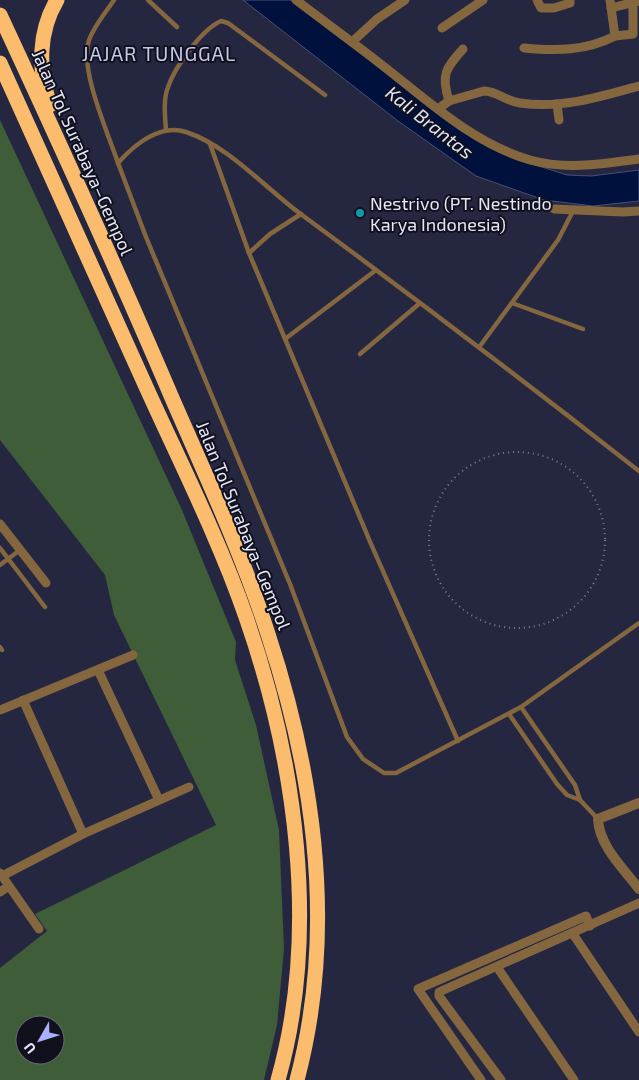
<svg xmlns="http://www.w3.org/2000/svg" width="639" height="1080" viewBox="0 0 639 1080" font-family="'Exo 2',sans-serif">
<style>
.green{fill:#3f5d38;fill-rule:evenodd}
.water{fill:#00113e;stroke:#455176}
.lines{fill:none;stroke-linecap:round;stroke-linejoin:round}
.path{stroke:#7c7e95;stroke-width:2;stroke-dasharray:1 4;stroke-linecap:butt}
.service{stroke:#85673f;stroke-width:4.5}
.minor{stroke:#85673f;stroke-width:9}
.tertiary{stroke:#85673f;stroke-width:10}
.motorway{stroke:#fbbd6d;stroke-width:15}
.culture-dot{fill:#0f9aa8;stroke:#10111d;stroke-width:2}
.labels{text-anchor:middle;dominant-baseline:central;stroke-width:4;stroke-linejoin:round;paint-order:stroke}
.street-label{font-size:18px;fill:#e5e7f9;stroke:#10111d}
.poi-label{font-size:18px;fill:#e5e7f9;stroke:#10111d;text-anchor:start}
.water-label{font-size:19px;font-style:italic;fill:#dbe5f5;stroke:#10111d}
.quarter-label{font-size:20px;letter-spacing:1px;fill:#c3c7e9;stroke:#10111d}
</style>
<rect width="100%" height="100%" fill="#252741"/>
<path class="green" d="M0,120l182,390 54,132 -1,18 21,65 23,105 5,119 -7,76 -13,55h-264v-112l47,-37 -12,-17 181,-89 -102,-210 -9,-40 -105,-135zM25,1025h30v30h-30z"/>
<polygon class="water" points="243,0 290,0 420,98 510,157 567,175 591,176 639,170 639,201 593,206 544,200 476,176 398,121"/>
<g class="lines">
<circle class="path" cx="517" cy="540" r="88"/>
<g class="service">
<path d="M114,0c-8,12 -20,26 -25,40 -10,29 19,93 29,123"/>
<polyline points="148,0 177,27"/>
<path d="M166,130c-1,-14 -3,-30 2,-43 7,-20 33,-57 53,-66l7,2 97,72"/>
<polyline points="210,144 249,253 371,544 458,741"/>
<polyline points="249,253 270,234 301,214"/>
<polyline points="512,303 583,329"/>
<polyline points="285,339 376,270"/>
<polyline points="480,346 558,240 573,211"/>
<polyline points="360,354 420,303"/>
<path d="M639,471c-111,-87 -223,-172 -337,-256 -36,-26 -73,-69 -116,-83 -26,-9 -52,13 -68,31l28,74 144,347 57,153 16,22 21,14h12l125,-66 118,-84"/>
<polyline points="0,548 45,607"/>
<polyline points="0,565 20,550"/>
<polyline points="0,647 2,650"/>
<polyline points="521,707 575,785 580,800"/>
<polyline points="509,714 557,784 567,795 580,800 597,818"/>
</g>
<g class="minor">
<path d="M296,0c30,23 61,45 91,69 43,34 88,75 143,91 36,10 72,4 109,-1"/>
<polyline points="537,0 541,8 554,8 570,3 570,0"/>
<polyline points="611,8 639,1"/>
<polyline points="442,28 483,0"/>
<polyline points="615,36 633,34 633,3"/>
<polyline points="352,42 377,19 405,0"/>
<path d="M524,48c32,3 62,3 91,-12l-5,-36"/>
<path d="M449,101c-8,-26 -4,-32 14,-52"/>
<polyline points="557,104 559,120"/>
<path d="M438,109l11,-8 35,-10c13,0 23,11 36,12 41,6 80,-6 119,-17"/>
<polyline points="554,209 623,212 639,211"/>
<polyline points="0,524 46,583"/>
<polyline points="98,670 159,800"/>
<polyline points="23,700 83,834"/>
<polyline points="0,710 133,655"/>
<polyline points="0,873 39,929"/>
<polyline points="2,876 83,834 189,787"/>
<polyline points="0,892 9,886"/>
<polyline points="573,934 639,1032"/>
<polyline points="497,967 574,1080"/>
<polyline points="481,1080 418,989 586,916 590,926"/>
<polyline points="501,1080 439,996 439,992 639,903"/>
</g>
<path class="tertiary" d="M639,803l-41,16c1,27 26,50 41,70"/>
<g class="motorway">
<path d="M0,15c59,127 117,254 172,383 34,78 70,155 96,236 47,143 68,299 29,446"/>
<path d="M0,63c49,109 98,217 147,326 34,75 72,150 99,228 50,144 74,315 32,463"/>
<path d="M50,105c-12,-35 -12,-73 7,-105"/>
</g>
</g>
<circle class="culture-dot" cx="360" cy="213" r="5"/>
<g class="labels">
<g class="street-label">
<text transform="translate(83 152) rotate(66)">Jalan Tol Surabaya–Gempol</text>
<text transform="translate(244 525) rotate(68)">Jalan Tol Surabaya–Gempol</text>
</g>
<g class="poi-label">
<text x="370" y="203">Nestrivo (PT. Nestindo<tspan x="370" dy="21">Karya Indonesia)</tspan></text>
</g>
<g class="water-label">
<text transform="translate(430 122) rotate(38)">Kali Brantas</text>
</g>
<g class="quarter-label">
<text x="159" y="53">JAJAR TUNGGAL</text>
</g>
</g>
<g transform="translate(40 1040) rotate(231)"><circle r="24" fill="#10111d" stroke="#656775"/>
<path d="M0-4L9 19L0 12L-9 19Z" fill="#aab0fc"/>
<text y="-8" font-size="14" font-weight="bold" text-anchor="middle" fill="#e5e7f9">U</text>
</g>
</svg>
